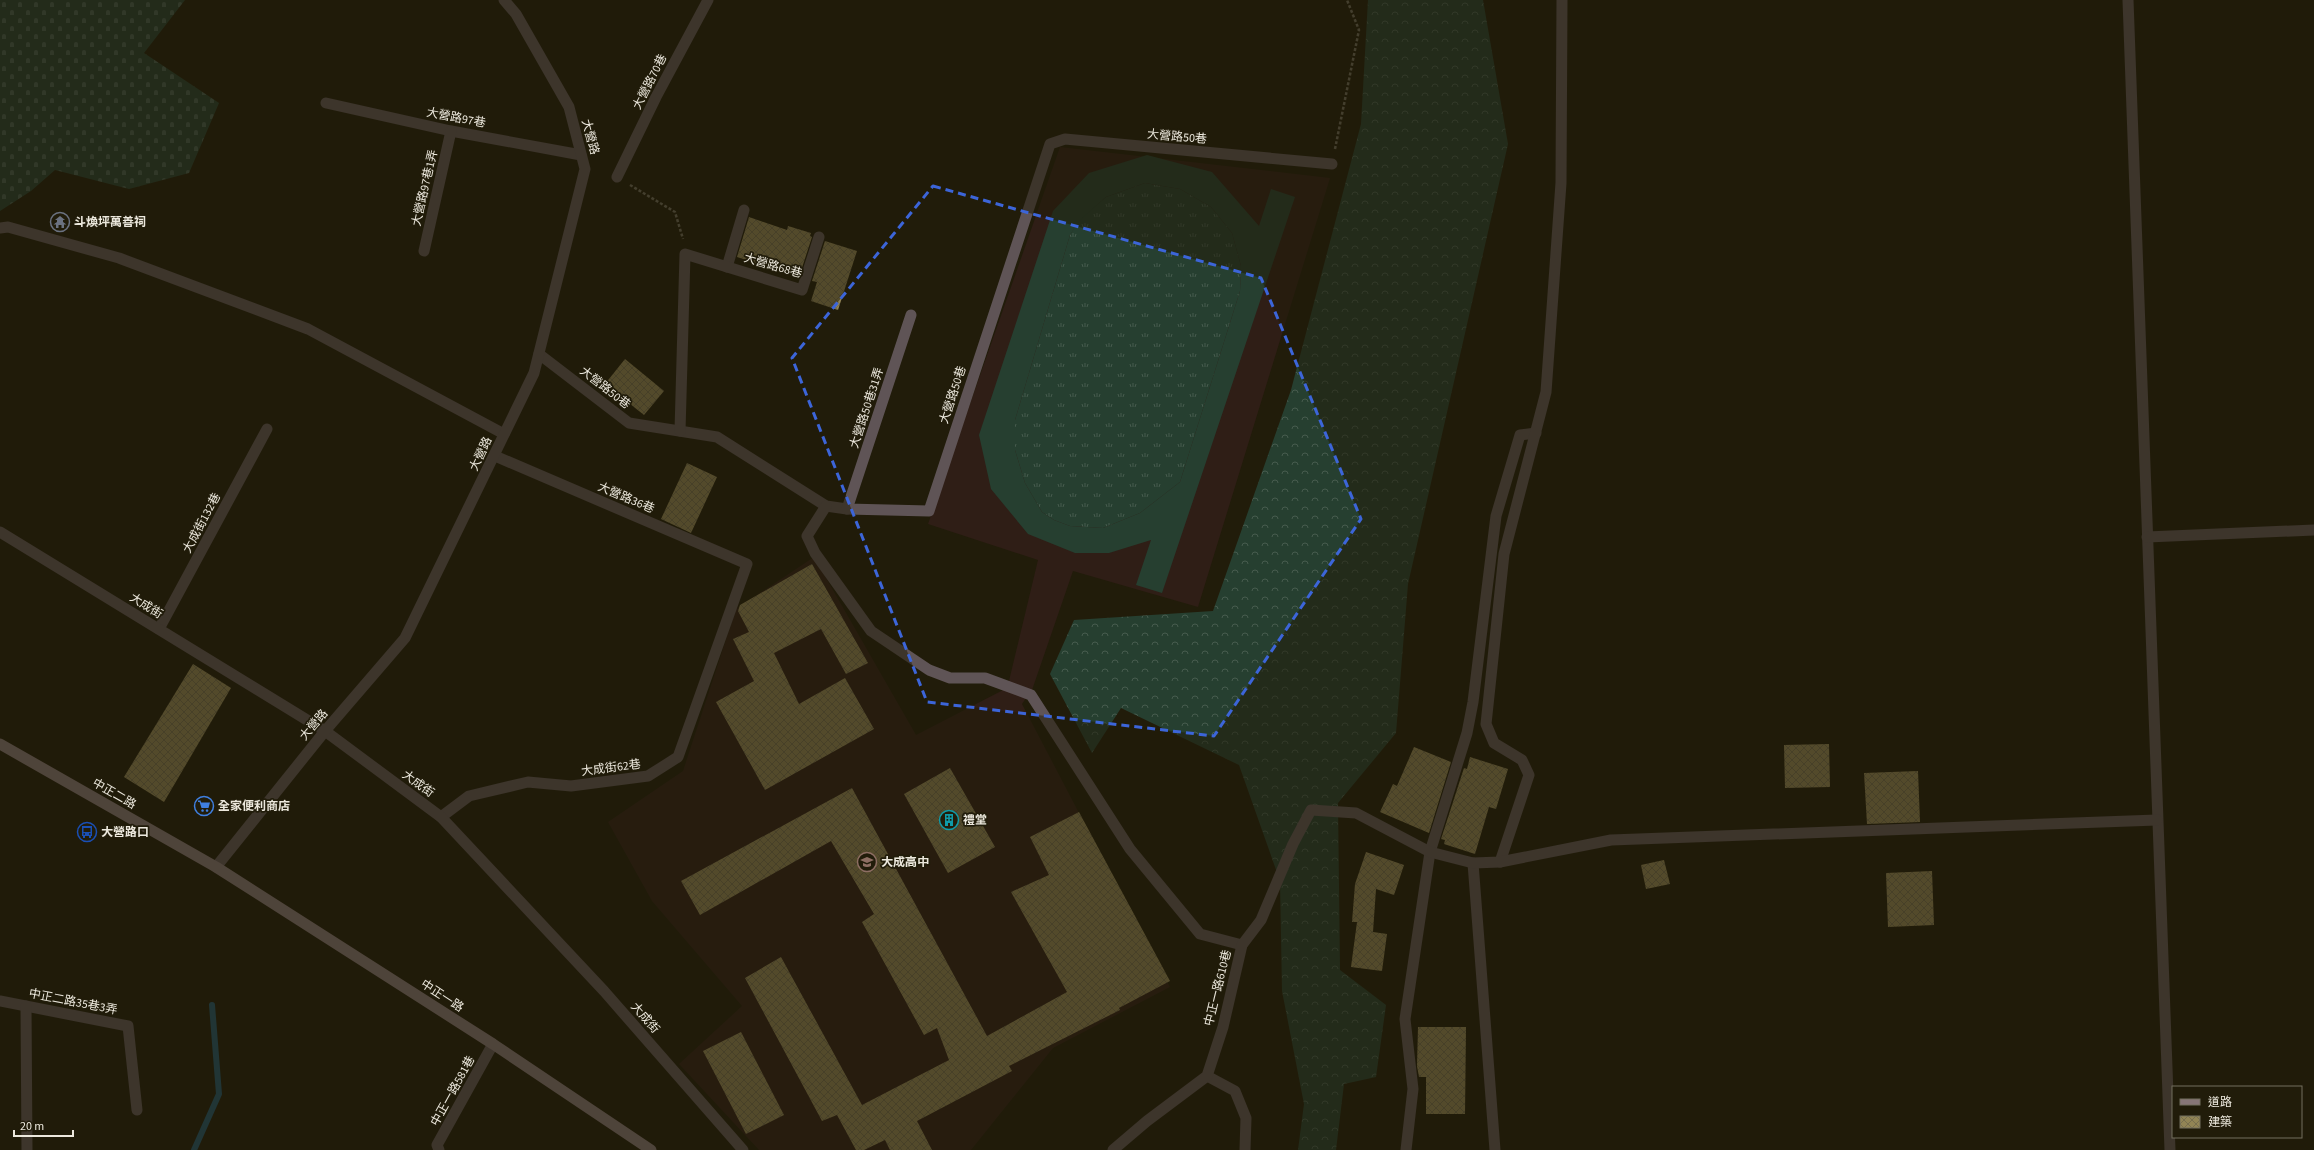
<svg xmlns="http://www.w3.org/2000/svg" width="2314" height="1150" viewBox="0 0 2314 1150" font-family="'Source Sans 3','Noto Sans TC',sans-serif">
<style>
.education{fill:#2f1e16}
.grass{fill:url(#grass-tufts)}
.forest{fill:url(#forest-crowns)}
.cemetery{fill:url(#cemetery-stones)}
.pitch{fill:#263f30;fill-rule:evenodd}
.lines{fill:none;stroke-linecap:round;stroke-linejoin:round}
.stream{stroke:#22546c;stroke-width:6}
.building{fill:url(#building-cross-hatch)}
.path{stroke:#6d6859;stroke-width:2.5;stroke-dasharray:3 2;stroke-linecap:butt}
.service{stroke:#5f5456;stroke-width:11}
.minor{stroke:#5f5456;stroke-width:11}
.secondary{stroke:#867577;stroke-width:11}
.marked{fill:none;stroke:#3c65d9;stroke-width:3;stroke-dasharray:8 5;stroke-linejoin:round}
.labels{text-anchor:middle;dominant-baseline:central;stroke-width:3.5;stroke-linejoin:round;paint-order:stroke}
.street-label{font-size:12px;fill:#ece8dd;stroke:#211c0a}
.poi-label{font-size:12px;font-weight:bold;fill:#ece8dd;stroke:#211c0a;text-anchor:start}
</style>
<defs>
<pattern id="grass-tufts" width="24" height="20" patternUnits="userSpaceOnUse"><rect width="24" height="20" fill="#263f30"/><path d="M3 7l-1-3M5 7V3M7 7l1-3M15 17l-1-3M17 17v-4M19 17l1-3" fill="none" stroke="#465b4e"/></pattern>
<pattern id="forest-crowns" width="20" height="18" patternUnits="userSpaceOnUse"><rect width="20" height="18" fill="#263f30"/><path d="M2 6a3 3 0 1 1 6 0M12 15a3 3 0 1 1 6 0" fill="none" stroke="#465b4e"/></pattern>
<pattern id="cemetery-stones" width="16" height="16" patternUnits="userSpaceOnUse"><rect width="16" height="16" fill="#263f30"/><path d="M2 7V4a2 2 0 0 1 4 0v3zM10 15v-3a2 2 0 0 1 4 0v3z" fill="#465b4e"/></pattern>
<pattern id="building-cross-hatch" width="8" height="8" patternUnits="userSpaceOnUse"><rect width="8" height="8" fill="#918455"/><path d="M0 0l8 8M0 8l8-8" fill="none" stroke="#776e4e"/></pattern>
</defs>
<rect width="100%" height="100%" fill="#211c0a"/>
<g class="education">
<polygon points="1060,147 1330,178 1198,607 1073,571 1031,693 1008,685 1038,560 928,524"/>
<polygon points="814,557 916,735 1007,688 1028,695 1022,704 1170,987 1053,1048 971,1150 759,1150 679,1064 742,1006 652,901 608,822 683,771 736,609"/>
</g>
<polygon class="grass" points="1145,183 1180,189 1211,207 1232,233 1241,266 1240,291 1180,482 1140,513 1103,528 1070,526 1054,520 1042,512 1025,483 1015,450 1015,420 1070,235 1078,221 1106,197"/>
<polygon class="forest" points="1368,0 1483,0 1508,144 1408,584 1396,733 1338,803 1340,970 1386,1005 1376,1077 1344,1084 1336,1150 1298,1150 1304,1104 1282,991 1280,881 1239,765 1121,708 1092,753 1050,674 1074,620 1213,611 1291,390 1361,124"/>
<polygon class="cemetery" points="0,0 185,0 144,53 219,103 189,173 129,189 55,170 31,191 0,211"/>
<path class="pitch" d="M1147,155l65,17 47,54 12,-37 24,8 -133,396 -26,-8 15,-45 -42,13h-34l-47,-19 -37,-45 -12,-54 74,-224 36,-38zM1145,183l35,6 31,18 21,26 9,33 -1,25 -60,191 -40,31 -37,15 -33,-2 -16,-6 -12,-8 -17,-29 -10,-33v-30l55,-185 9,-14 27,-24z"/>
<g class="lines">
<polyline class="stream" points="194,1150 219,1094 212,1005"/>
</g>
<g class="building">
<polygon points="749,217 787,230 788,226 811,233 810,236 812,237 799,277 737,257"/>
<polygon points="825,241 857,251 838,310 811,301 817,282 812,281"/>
<polygon points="625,359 664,391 644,415 605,384"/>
<polygon points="687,463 717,477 691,533 661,519"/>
<polygon points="812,564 868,663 846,674 821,629 774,653 799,704 845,678 874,729 765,790 716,702 754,681 733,639 749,632 738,611 740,605"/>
<polygon points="193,664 231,688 164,802 124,777"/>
<polygon points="1829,744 1830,787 1785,788 1784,745"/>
<polygon points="1414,747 1451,762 1429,833 1380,812 1393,784 1397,786"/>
<polygon points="1470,757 1508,769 1496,809 1489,807 1475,854 1444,844 1445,840 1441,839 1464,768 1467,769"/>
<polygon points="950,768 995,847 948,873 904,794"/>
<polygon points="1918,771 1920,822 1867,824 1864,773"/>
<polygon points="852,788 987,1036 1067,992 1011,892 1049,875 1030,837 1079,812 1170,981 1119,1008 1120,1010 1009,1066 1012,1071 917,1121 932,1150 890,1150 885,1140 864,1150 856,1150 837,1115 822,1121 745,978 781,957 862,1105 949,1060 937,1028 924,1035 862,922 874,914 831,841 700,915 681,881"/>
<polygon points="1366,852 1404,865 1394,895 1376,889 1373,932 1387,934 1382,971 1351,967 1357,922 1352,922 1355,884"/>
<polygon points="1664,860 1670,884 1646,889 1641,865"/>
<polygon points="1932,871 1934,925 1888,927 1886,873"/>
<polygon points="1418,1027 1466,1027 1465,1114 1426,1114 1426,1077 1419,1077 1417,1066"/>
<polygon points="741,1032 784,1115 746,1134 703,1051"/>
</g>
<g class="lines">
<g class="path">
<polyline points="1335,149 1359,30 1347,0"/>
<polyline points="630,185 675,212 683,239"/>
</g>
<g class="service">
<polyline points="2128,0 2170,1150"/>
<polyline points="326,103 451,131 581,155"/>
<polyline points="617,177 656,97 708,0"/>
<polyline points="0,228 8,227 119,258 308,329 504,434"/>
<polyline points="424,251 451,131"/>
<polyline points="727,267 744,210"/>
<polyline points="539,354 629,423 717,437 826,506 847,509 929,511 1050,144 1065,139 1332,164"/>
<polyline points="680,431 685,254 802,290 819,237"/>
<polyline points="826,506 807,536 815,553 871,631 929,670 950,678 985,678 1031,695 1130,849 1200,934 1242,945"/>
<polyline points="847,509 911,315"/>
<polyline points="2147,537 2314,530"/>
<polyline points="159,629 267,429"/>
<polyline points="441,817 469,796 528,782 571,786 648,776 678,757 747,564 495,456"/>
<polyline points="0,1001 128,1026 137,1110"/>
<polyline points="26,1006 27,1150"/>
<polyline points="1207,1076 1235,1091 1246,1118 1245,1150"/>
<polyline points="439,1150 437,1145 493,1044"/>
<polyline points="1406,1150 1413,1089 1405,1019 1430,852 1467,733 1473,702 1496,516 1520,435 1536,433"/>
</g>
<g class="minor">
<polyline points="0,532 325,731 441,817 604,991 743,1150"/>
<polyline points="1500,862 1529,775 1522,760 1494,743 1486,724 1504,554 1546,392 1561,183 1562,0"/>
<polyline points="1473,863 1495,1150"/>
<polyline points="216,867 325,731 405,638 534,373 585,169 569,107 516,14 504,0"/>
<polyline points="1113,1150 1147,1121 1207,1076 1223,1027 1242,945 1261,920 1293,844 1311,810 1356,813 1430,852 1473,863 1500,862 1611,840 2157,820"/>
</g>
<polyline class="secondary" points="0,744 216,867 493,1044 651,1150"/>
</g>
<path d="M0 0H2314V1150H0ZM933,186l328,92 100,241 -147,217 -287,-34 -135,-344z" fill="#211c0a" fill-opacity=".55" fill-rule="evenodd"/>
<path class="marked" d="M933,186l328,92 100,241 -147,217 -287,-34 -135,-344z"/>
<defs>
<symbol id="temple-ring" viewBox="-11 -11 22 22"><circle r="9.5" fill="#211c0a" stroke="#6b7280" stroke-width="1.5"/><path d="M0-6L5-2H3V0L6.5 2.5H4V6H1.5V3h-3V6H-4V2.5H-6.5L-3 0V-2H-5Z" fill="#6b7280"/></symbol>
<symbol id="supermarket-ring" viewBox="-11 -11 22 22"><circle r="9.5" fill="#211c0a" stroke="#3f7fe0" stroke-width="1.5"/><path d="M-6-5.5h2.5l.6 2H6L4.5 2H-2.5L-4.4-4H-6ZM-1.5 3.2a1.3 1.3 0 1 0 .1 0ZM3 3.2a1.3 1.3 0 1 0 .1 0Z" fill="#3f7fe0"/></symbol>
<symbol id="building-ring" viewBox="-11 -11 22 22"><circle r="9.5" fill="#211c0a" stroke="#0f9aa8" stroke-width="1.5"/><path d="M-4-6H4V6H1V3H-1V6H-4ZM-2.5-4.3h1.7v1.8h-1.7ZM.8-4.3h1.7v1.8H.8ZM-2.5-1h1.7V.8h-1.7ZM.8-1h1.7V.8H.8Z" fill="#0f9aa8"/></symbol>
<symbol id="bus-ring" viewBox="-11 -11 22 22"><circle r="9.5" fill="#211c0a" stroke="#1a4fb4" stroke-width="1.5"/><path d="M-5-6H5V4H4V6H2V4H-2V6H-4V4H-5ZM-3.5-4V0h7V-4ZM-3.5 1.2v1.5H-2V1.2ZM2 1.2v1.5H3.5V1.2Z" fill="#1a4fb4"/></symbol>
<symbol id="school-ring" viewBox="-11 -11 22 22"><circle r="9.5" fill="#211c0a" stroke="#8d6e63" stroke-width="1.5"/><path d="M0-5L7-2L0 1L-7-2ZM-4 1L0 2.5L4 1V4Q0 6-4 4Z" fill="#8d6e63"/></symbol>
</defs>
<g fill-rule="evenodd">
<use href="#temple-ring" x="49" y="211" width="22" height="22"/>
<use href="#supermarket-ring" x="193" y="795" width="22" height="22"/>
<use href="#building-ring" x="938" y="809" width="22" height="22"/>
<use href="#bus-ring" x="76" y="821" width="22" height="22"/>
<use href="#school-ring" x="856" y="851" width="22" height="22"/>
</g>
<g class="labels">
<g class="street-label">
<text transform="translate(650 82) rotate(-63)">大營路70巷</text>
<text transform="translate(456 118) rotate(11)">大營路97巷</text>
<text transform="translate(590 137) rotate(75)">大營路</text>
<text transform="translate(1177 137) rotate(5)">大營路50巷</text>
<text transform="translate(425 188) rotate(-77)">大營路97巷1弄</text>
<text transform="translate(773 266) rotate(16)">大營路68巷</text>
<text transform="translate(605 388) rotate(38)">大營路50巷</text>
<text transform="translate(953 395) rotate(-72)">大營路50巷</text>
<text transform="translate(867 408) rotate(-72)">大營路50巷31弄</text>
<text transform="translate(481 454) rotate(-65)">大營路</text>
<text transform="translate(626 498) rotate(23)">大營路36巷</text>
<text transform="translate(202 523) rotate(-62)">大成街132巷</text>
<text transform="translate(146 606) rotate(32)">大成街</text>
<text transform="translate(314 725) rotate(-50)">大營路</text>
<text transform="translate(611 768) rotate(-7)">大成街62巷</text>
<text transform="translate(418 784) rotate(36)">大成街</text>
<text transform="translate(114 794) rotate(30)">中正二路</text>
<text transform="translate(1218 988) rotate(-76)">中正一路610巷</text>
<text transform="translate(442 996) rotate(33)">中正一路</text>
<text transform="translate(73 1002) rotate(11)">中正二路35巷3弄</text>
<text transform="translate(645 1018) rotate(49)">大成街</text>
<text transform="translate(453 1091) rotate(-61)">中正一路581巷</text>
</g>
<g class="poi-label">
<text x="74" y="222">斗煥坪萬善祠</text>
<text x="218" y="806">全家便利商店</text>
<text x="963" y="820">禮堂</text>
<text x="101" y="832">大營路口</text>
<text x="881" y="862">大成高中</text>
</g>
</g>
<rect x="2172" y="1086" width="130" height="52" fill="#211c0a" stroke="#726e5e"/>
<rect x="2180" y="1099" width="20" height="6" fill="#867577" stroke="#726e5e"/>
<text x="2208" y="1106" font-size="12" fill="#ece8dd">道路</text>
<rect x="2180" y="1116" width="20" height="12" fill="url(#building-cross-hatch)" stroke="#726e5e"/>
<text x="2208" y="1126" font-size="12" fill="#ece8dd">建築</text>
<path d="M14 1130v6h59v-6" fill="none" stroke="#ece8dd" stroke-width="2"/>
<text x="20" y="1130" font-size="12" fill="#ece8dd" stroke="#211c0a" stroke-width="3" paint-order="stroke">20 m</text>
</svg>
